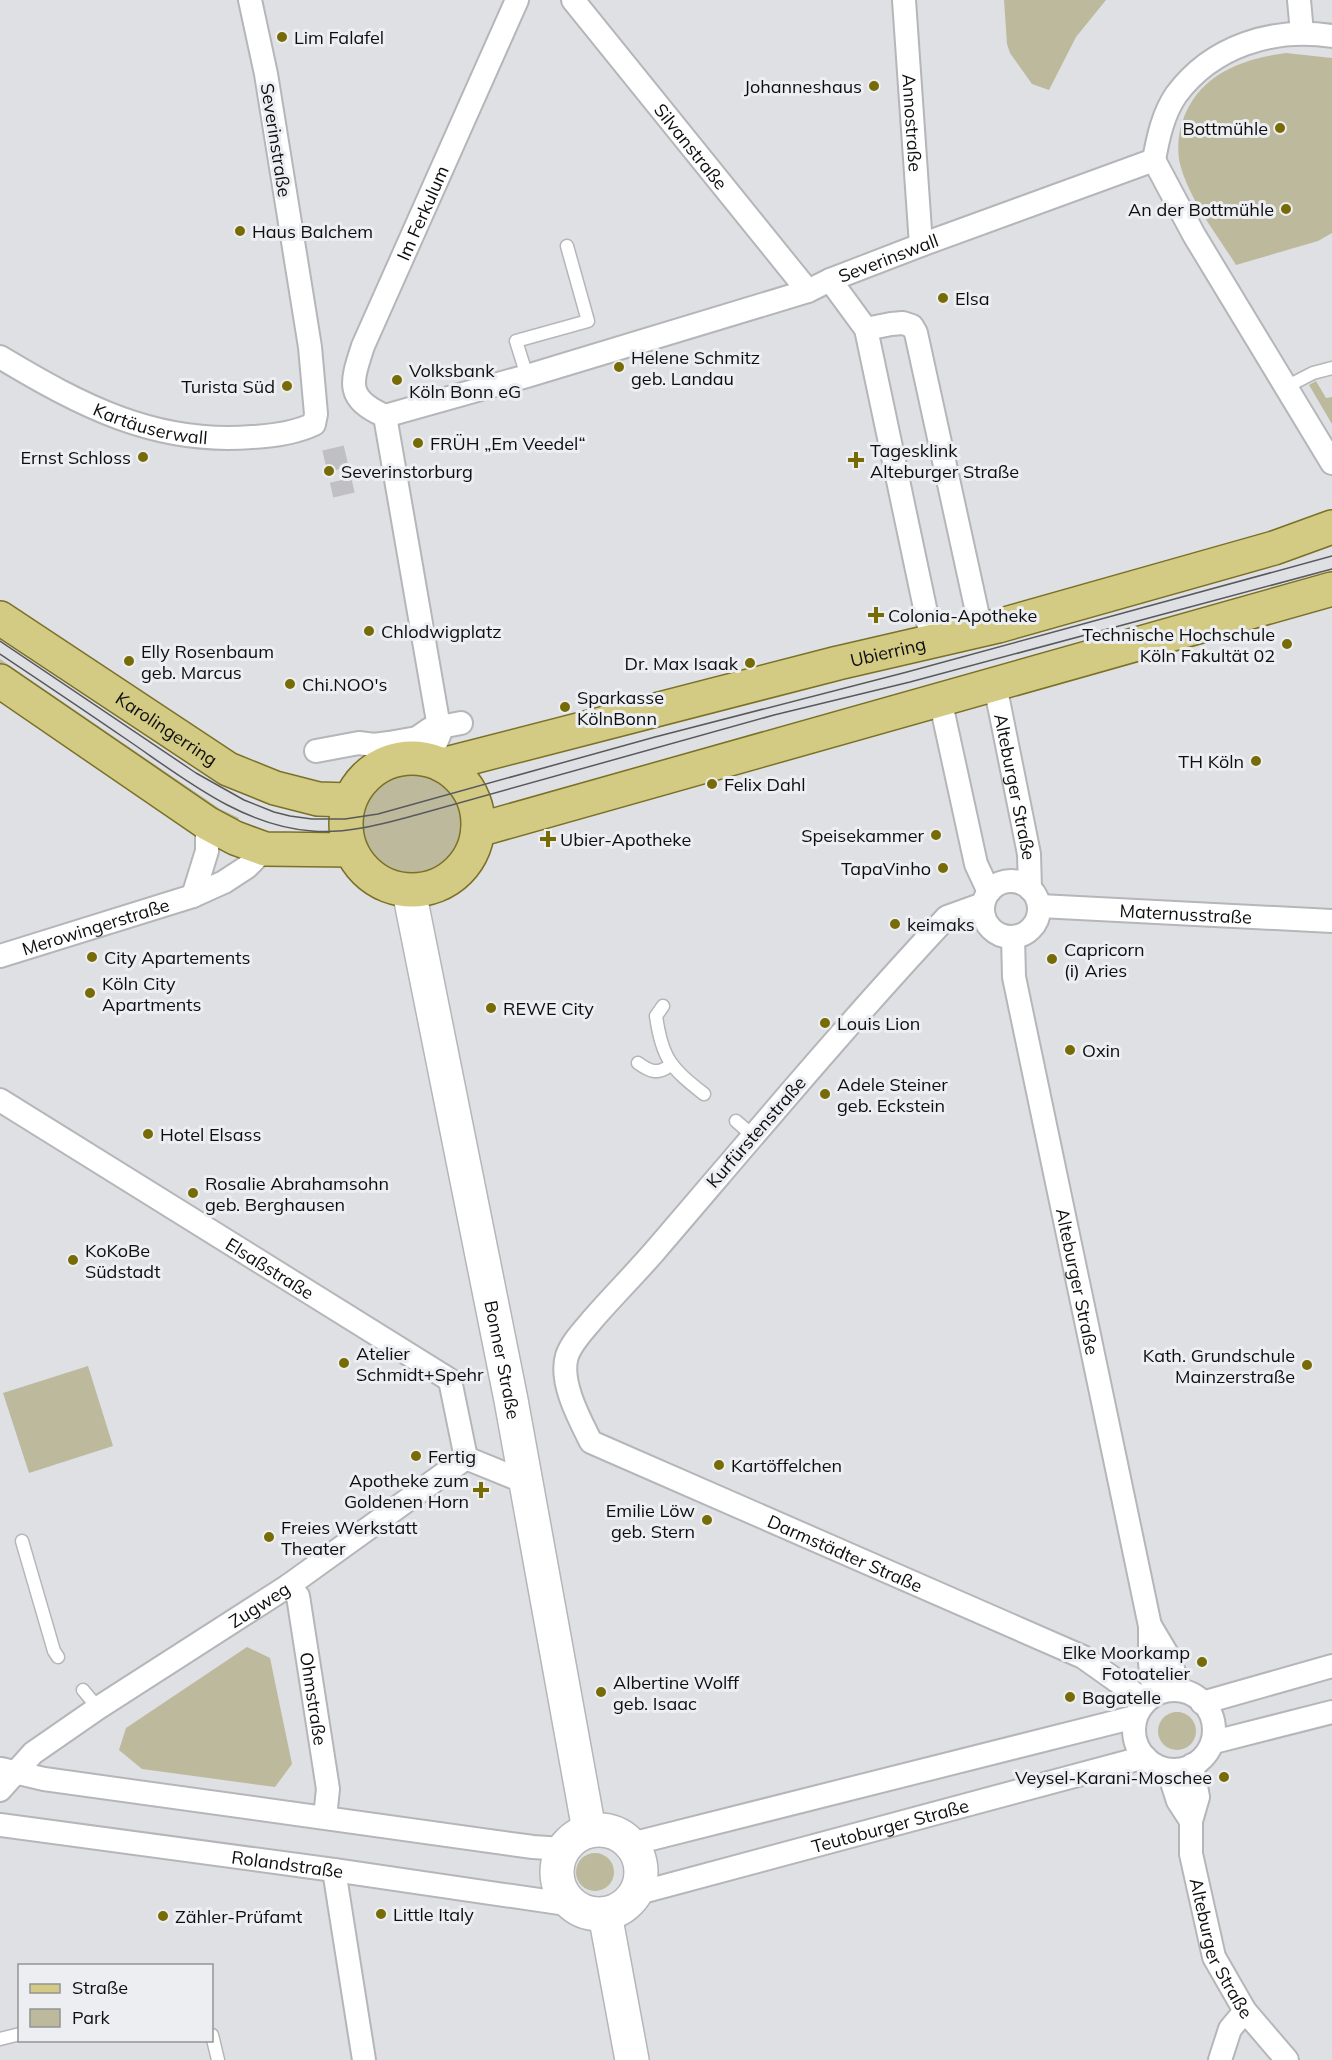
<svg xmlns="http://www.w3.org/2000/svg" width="1332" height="2060" viewBox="0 0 1332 2060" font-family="Mulish,sans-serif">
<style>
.green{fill:#bcb99d}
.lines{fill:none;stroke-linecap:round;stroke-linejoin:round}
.street-tunnel{stroke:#c0c0c4;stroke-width:22;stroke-dasharray:22 11;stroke-linecap:butt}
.lane-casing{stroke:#b4b6b9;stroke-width:15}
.street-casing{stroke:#b4b6b9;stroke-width:26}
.secondary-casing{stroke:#b4b6b9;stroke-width:36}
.primary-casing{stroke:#7b7126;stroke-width:36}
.lane{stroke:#fff;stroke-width:12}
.street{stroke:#fff;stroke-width:22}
.secondary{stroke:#fff;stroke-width:33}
.primary{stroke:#d3ca84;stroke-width:33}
.tram{stroke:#59595b;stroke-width:1.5}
.poi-dot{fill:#776b05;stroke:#eceef1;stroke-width:2}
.labels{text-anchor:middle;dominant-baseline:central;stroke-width:6;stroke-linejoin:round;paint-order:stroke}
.poi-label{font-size:18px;fill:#0e0e0f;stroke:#eceef1;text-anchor:start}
.street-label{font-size:18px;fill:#0e0e0f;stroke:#eceef1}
</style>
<rect width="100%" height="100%" fill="#dfe0e4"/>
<g class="green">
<polygon points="1004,0 1106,0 1076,37 1049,90 1032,84 1010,53 1007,44"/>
<path d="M1286,53l46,5v175l-14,8 -82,24c-20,-32 -46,-64 -56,-101 -3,-13 -2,-29 2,-41 15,-48 59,-64 104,-70z"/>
<polygon points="1316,381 1326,398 1332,397 1332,424 1309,385"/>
<polygon points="0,659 220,809 239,818 233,827 0,670"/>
<circle cx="411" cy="825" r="52"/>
<polygon points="88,1366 113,1446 29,1473 3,1393"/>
<polygon points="247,1647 270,1658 292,1764 275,1787 142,1769 119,1750 126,1728"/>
<circle cx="1177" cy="1731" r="19"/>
<circle cx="595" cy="1872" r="19"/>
</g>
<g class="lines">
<polyline class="street-tunnel" points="333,448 344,495"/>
<defs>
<g id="lane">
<polyline points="527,376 516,341 588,321 567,246"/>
<polyline points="1286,387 1313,373 1332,368"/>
<path d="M663,1006l-7,10c6,43 15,52 48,78"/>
<path d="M638,1063c11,8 19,12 31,3"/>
<polyline points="736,1121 752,1135"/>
<polyline points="22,1541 54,1651 58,1657"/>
<polyline points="83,1690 98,1708"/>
<polyline points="212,2035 218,2060"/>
<polyline points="0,2039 20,2034"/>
</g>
<g id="street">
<path id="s1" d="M573,0l235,291"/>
<path id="s2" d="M904,0l17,245"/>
<polyline points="1299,0 1302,33"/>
<polyline points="1154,160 1194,235 1332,463"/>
<path d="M1154,160c4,-22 9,-46 22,-65 36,-49 97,-68 156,-59"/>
<polyline points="830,280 866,329 932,641"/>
<polyline points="866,329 891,324 903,323 912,326 916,333 981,630"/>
<path id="s3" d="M0,357c80,48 155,88 252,80 21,-1 43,-4 62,-13l2,-10 -6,-67 -44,-273 -16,-74"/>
<path id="s4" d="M385,416l142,-40 281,-85 22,-11 91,-35 233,-85"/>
<path id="s5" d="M385,416c-40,-18 -34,-33 -22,-70l154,-346"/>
<polyline points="385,416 440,733 429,760"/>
<path id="s6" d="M995,685l34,169 1,35"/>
<polyline points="940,699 976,864 989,892"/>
<polyline points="316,751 359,743 374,745 389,743 417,738 430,729 461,723"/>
<circle cx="1011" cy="909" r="28"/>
<polyline points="193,896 207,851 207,823"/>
<path id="s7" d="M983,904l-36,13c-101,108 -196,222 -293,335 -20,23 -41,44 -61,67 -9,11 -22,24 -26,37 -8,26 13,64 24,86l492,215 62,44"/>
<path id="s8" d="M1040,906l292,15"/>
<path id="s9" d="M1013,937l1,40 136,649v37l4,32"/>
<path id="s10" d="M0,956l193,-60 31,-14 23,-15 18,-18"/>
<path id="s11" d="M0,1100l450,280 16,78"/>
<path id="s12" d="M288,1586l10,10 30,193 -3,28"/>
<polyline points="1151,1627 1170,1659 1179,1689"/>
<circle cx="1174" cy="1730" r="40"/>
<polyline points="1202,1703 1332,1666"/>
<polyline points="1214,1742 1332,1712"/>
<path id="s13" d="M1192,1765l6,32 -7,24v33l23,103 31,54 42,49"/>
<polyline points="1,1769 44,1779 533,1847 563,1849"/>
<polyline points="1168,1770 1178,1801 1191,1821"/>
<path id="s14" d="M0,1790l33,-37 65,-45 190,-122 178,-128 59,24"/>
<path id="s15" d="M0,1825l334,45 239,35"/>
<polyline points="631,1844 1135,1717"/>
<polyline points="334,1870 364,2060"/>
<path id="s16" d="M635,1894l510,-137"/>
<polyline points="1220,2060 1230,2029 1245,2011"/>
</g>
<g id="secondary">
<path id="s17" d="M409,891l102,509 78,430"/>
<circle cx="599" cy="1872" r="42"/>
<polyline points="605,1914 632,2060"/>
</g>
<g id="primary">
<path id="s18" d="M0,618l228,151 47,19 43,11 31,1"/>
<polyline points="0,681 207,823 235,838 265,849 350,850"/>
<circle cx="412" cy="824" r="66"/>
<path id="s19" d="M442,765l396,-102 160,-37 276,-78 58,-21"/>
<polyline points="478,830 1332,589"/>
</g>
</defs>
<use href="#lane" class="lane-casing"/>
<use href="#street" class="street-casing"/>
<use href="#secondary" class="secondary-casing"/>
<use href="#primary" class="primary-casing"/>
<use href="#lane" class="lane"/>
<use href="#street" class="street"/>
<use href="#secondary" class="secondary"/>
<use href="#primary" class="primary"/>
<g class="tram">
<polyline points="0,641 196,773 244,800 274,812 290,816 312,819 345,819 378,814 655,737 907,672 1332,556"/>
<path d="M0,654c42,28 84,56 126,85 56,38 115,87 186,92 35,3 70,-7 104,-16l358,-100 136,-33 422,-113"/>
</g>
</g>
<g class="poi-dot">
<circle cx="282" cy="37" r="6"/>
<circle cx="874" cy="86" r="6"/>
<circle cx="1280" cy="128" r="6"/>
<circle cx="1286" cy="209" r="6"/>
<circle cx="240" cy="231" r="6"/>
<circle cx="943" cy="298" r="6"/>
<circle cx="619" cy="367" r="6"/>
<circle cx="397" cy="380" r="6"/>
<circle cx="287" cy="386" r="6"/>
<circle cx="418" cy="443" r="6"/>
<circle cx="143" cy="457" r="6"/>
<path d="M853 451h6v6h6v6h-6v6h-6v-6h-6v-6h6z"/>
<circle cx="329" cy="471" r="6"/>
<path d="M873 606h6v6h6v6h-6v6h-6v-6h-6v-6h6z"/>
<circle cx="369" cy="631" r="6"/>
<circle cx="1287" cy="644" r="6"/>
<circle cx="129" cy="661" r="6"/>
<circle cx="750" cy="663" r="6"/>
<circle cx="290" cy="684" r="6"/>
<circle cx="565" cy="707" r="6"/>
<circle cx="1256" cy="761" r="6"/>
<circle cx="712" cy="784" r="6"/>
<circle cx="936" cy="835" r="6"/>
<path d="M545 830h6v6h6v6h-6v6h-6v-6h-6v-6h6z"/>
<circle cx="943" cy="868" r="6"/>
<circle cx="895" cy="924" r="6"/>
<circle cx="92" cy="957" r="6"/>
<circle cx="1052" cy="959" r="6"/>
<circle cx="90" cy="993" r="6"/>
<circle cx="491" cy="1008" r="6"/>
<circle cx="825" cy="1023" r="6"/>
<circle cx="1070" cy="1050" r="6"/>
<circle cx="825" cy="1094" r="6"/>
<circle cx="148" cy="1134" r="6"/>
<circle cx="193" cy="1193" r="6"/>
<circle cx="73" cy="1260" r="6"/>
<circle cx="344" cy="1363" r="6"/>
<circle cx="1307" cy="1365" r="6"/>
<circle cx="416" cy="1456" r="6"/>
<circle cx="719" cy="1465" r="6"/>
<path d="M478 1481h6v6h6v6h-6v6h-6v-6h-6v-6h6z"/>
<circle cx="707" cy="1520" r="6"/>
<circle cx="269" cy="1537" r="6"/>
<circle cx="1202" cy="1662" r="6"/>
<circle cx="601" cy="1692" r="6"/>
<circle cx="1070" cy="1697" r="6"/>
<circle cx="1224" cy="1777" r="6"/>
<circle cx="381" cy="1914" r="6"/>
<circle cx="163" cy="1916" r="6"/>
</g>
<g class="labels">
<g class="poi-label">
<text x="294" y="37">Lim Falafel</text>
<text x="862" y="86" text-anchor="end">Johanneshaus</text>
<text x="1268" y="128" text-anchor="end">Bottmühle</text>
<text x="1274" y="209" text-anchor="end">An der Bottmühle</text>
<text x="252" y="231">Haus Balchem</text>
<text x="955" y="298">Elsa</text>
<text x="631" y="357">Helene Schmitz<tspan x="631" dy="21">geb. Landau</tspan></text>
<text x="409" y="370">Volksbank<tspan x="409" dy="21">Köln Bonn eG</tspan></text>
<text x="275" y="386" text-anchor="end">Turista Süd</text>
<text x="430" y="443">FRÜH „Em Veedel“</text>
<text x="870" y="450">Tagesklink<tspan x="870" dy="21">Alteburger Straße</tspan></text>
<text x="131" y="457" text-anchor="end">Ernst Schloss</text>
<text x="341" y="471">Severinstorburg</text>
<text x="888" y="615">Colonia-Apotheke</text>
<text x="381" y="631">Chlodwigplatz</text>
<text x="1275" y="634" text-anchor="end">Technische Hochschule<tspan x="1275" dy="21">Köln Fakultät 02</tspan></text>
<text x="141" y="651">Elly Rosenbaum<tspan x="141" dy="21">geb. Marcus</tspan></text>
<text x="738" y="663" text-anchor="end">Dr. Max Isaak</text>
<text x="302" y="684">Chi.NOO's</text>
<text x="577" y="697">Sparkasse<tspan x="577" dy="21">KölnBonn</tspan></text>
<text x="1244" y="761" text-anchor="end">TH Köln</text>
<text x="724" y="784">Felix Dahl</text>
<text x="924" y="835" text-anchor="end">Speisekammer</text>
<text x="560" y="839">Ubier-Apotheke</text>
<text x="931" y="868" text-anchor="end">TapaVinho</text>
<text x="907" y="924">keimaks</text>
<text x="1064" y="949">Capricorn<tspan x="1064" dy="21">(i) Aries</tspan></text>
<text x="104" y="957">City Apartements</text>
<text x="102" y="983">Köln City<tspan x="102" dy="21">Apartments</tspan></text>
<text x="503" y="1008">REWE City</text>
<text x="837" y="1023">Louis Lion</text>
<text x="1082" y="1050">Oxin</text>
<text x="837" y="1084">Adele Steiner<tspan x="837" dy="21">geb. Eckstein</tspan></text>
<text x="160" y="1134">Hotel Elsass</text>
<text x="205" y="1183">Rosalie Abrahamsohn<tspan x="205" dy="21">geb. Berghausen</tspan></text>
<text x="85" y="1250">KoKoBe<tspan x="85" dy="21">Südstadt</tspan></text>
<text x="356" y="1353">Atelier<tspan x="356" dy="21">Schmidt+Spehr</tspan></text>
<text x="1295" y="1355" text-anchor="end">Kath. Grundschule<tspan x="1295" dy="21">Mainzerstraße</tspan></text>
<text x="428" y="1456">Fertig</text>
<text x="731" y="1465">Kartöffelchen</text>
<text x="469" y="1480" text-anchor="end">Apotheke zum<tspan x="469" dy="21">Goldenen Horn</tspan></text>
<text x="695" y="1510" text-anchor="end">Emilie Löw<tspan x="695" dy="21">geb. Stern</tspan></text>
<text x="281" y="1527">Freies Werkstatt<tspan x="281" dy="21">Theater</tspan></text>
<text x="1190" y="1652" text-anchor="end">Elke Moorkamp<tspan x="1190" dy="21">Fotoatelier</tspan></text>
<text x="613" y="1682">Albertine Wolff<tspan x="613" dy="21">geb. Isaac</tspan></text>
<text x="1082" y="1697">Bagatelle</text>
<text x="1212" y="1777" text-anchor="end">Veysel-Karani-Moschee</text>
<text x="393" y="1914">Little Italy</text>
<text x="175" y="1916">Zähler-Prüfamt</text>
</g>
<g class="street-label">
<text stroke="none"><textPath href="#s2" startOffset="123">Annostraße</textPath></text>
<text transform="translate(276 140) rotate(81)">Severinstraße</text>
<text stroke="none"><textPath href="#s1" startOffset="188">Silvanstraße</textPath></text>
<text stroke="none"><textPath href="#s5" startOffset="232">Im Ferkulum</textPath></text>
<text stroke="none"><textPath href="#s4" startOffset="528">Severinswall</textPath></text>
<text stroke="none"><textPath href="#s3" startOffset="166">Kartäuserwall</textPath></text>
<text stroke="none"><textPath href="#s19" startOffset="460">Ubierring</textPath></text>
<text stroke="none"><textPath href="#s18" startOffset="200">Karolingerring</textPath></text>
<text stroke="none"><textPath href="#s6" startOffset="104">Alteburger Straße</textPath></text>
<text stroke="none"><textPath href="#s8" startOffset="146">Maternusstraße</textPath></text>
<text stroke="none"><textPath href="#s10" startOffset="100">Merowingerstraße</textPath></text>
<text transform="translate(756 1132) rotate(-49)">Kurfürstenstraße</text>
<text stroke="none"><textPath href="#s11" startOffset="318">Elsaßstraße</textPath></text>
<text stroke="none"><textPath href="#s9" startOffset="351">Alteburger Straße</textPath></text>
<text stroke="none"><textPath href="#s17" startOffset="478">Bonner Straße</textPath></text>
<text stroke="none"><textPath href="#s7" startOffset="988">Darmstädter Straße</textPath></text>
<text stroke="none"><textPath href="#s14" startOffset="320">Zugweg</textPath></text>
<text stroke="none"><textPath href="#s12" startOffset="118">Ohmstraße</textPath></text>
<text stroke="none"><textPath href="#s16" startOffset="264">Teutoburger Straße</textPath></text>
<text stroke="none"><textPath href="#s15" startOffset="290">Rolandstraße</textPath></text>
<text stroke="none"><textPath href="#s13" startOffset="190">Alteburger Straße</textPath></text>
</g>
</g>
<rect x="18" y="1964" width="195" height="78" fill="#eceef1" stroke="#939497" stroke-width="1.5"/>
<rect x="30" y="1984" width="30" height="9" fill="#d3ca84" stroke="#939497" stroke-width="1.5"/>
<text x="72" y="1994" font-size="18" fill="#0e0e0f">Straße</text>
<rect x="30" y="2009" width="30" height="18" fill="#bcb99d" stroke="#939497" stroke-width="1.5"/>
<text x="72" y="2024" font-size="18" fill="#0e0e0f">Park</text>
</svg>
